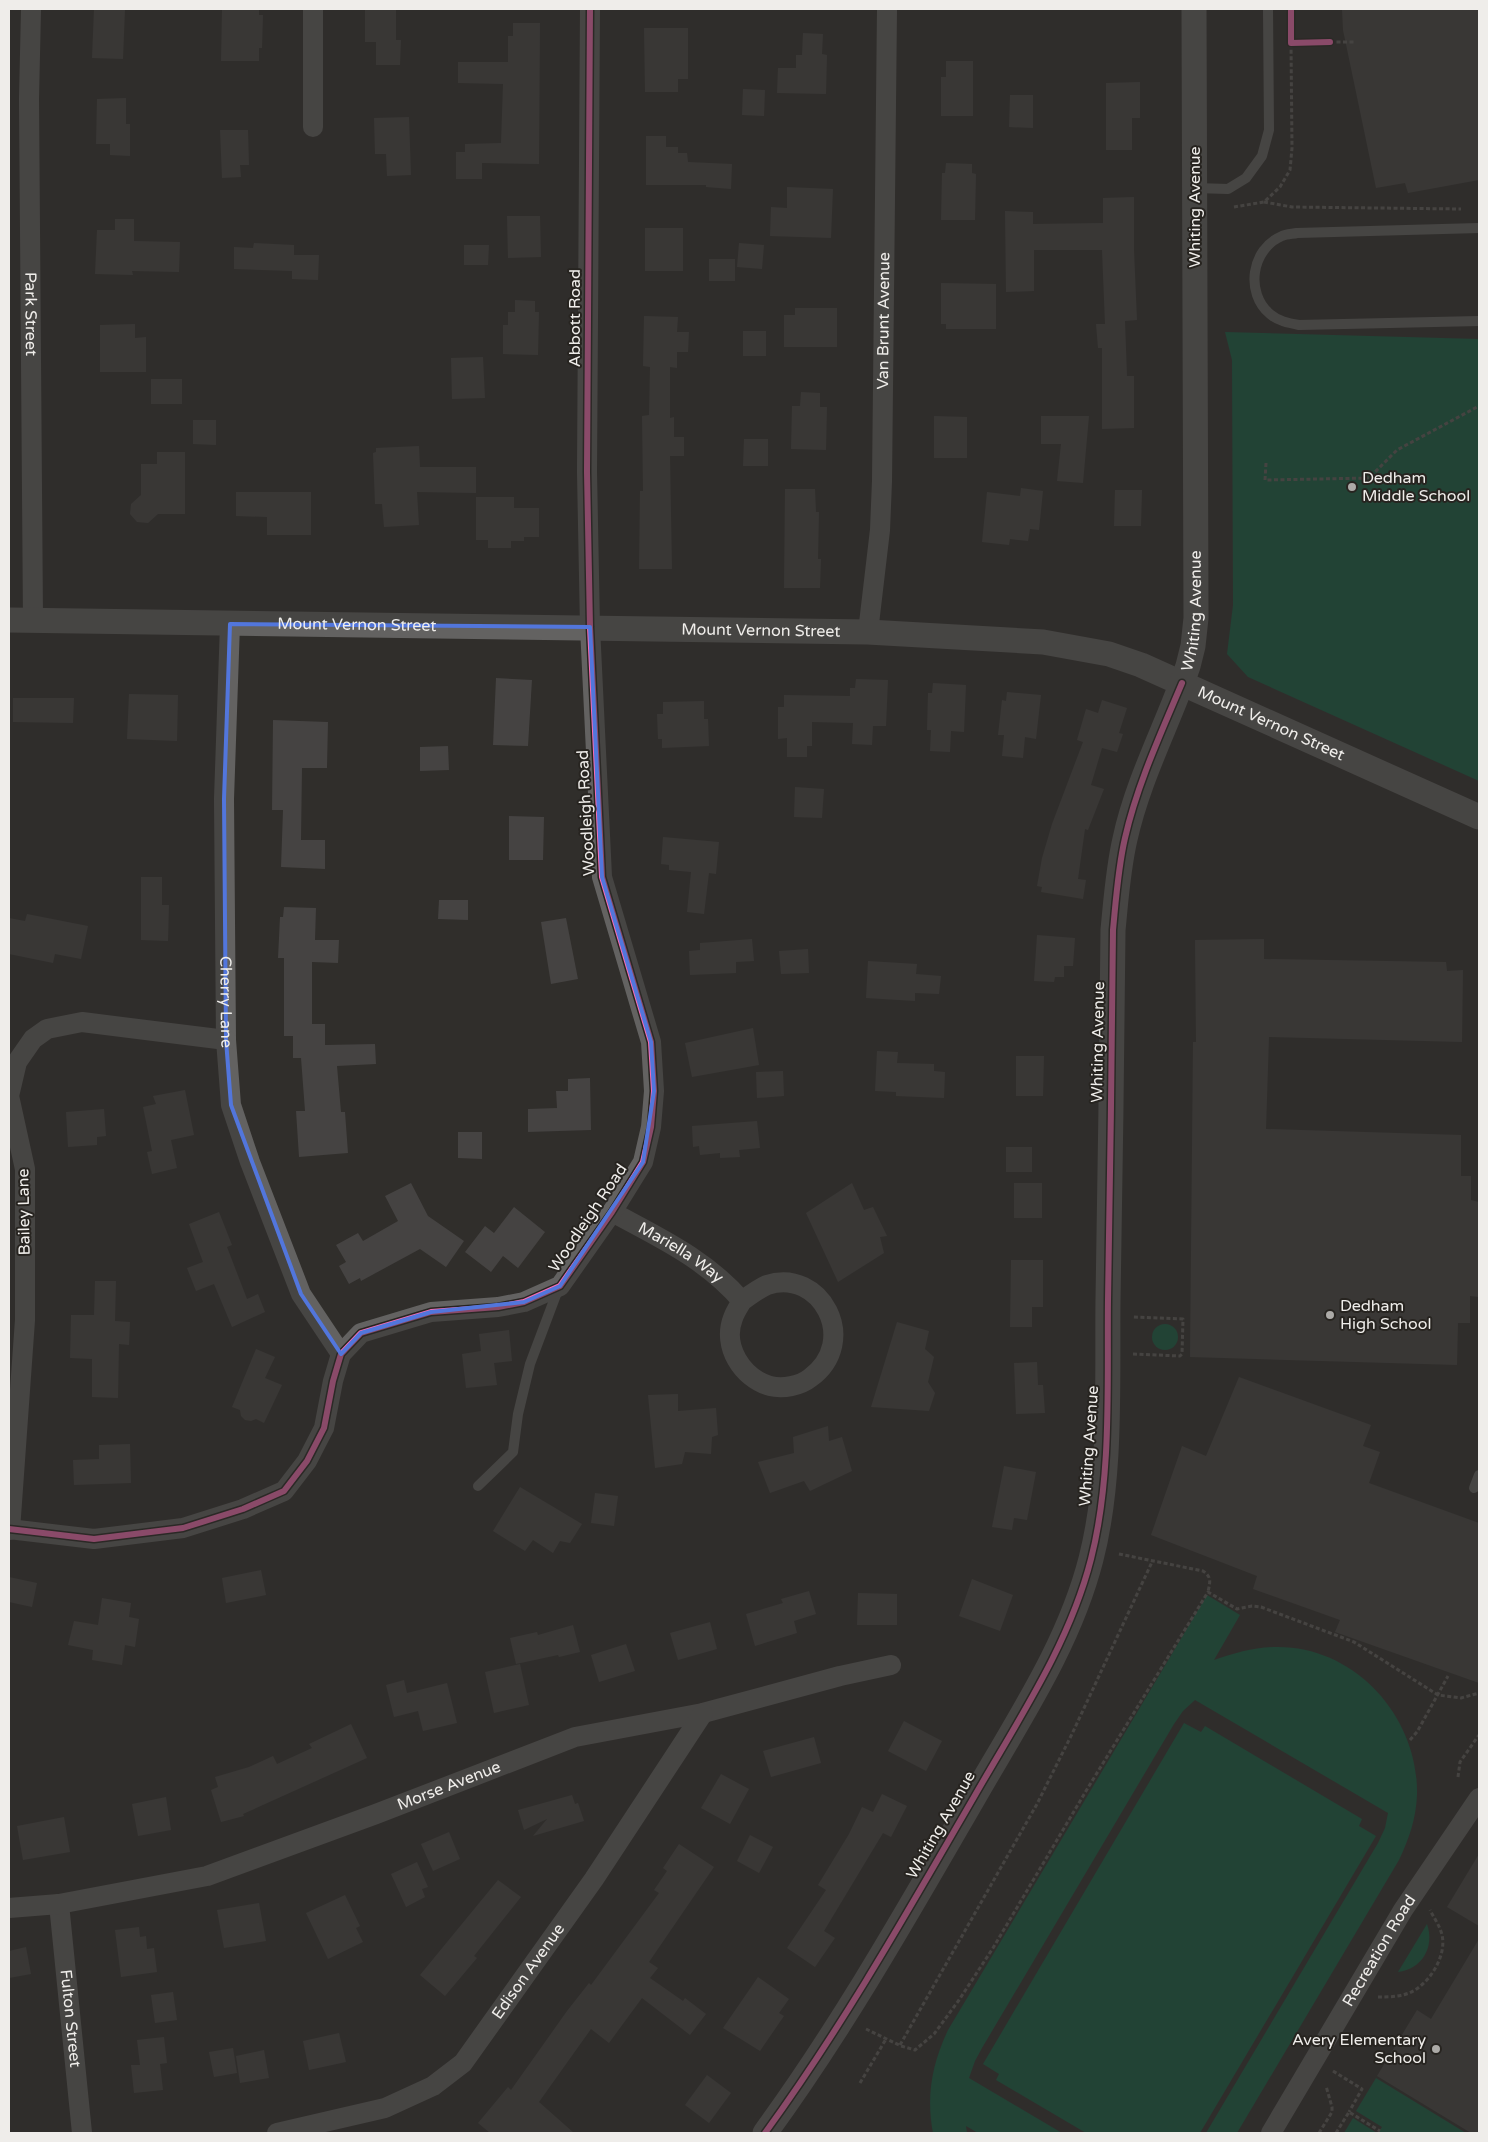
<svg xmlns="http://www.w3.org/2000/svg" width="1488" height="2142" viewBox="0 0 1488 2142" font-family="'Varela Round',sans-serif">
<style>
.green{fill:#125d42}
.building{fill:#454342}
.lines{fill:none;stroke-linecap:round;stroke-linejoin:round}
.path{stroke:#605e5c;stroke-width:3;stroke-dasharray:4 2.5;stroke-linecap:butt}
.service{stroke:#636261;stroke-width:10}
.minor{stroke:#636261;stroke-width:20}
.tertiary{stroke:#636261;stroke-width:25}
.cycleway-casing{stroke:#272420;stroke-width:9}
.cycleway{stroke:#f96db3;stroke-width:6}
.marked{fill:none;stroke:#5276dc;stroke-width:4;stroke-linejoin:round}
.poi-dot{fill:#acaaa7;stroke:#272420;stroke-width:2}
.labels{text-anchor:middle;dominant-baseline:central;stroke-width:4;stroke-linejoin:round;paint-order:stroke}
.street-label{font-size:16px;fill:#efedea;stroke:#272420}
.poi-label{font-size:16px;fill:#efedea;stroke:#272420;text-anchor:start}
</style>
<rect width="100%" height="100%" fill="#302e2b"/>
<g class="green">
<polygon points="1225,332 1479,339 1479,781 1248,677 1227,654 1233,605 1232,360"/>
<circle cx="1165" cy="1337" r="13"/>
<path d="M1207,1595l33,20 -26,45c21,-7 40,-13 62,-13 80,-1 143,71 141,148 -1,24 -8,44 -18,65l-162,273h-31l172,-290 7,-15 3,-15 -193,-113 -12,11 -9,13 -192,324 -7,13 -6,17 93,55h-84l-12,-7 1,7h-34c-7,-37 -1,-69 15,-103z"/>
<polygon points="1184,1723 1201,1732 1205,1726 1362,1819 1359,1826 1376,1836 1200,2133 1086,2133 996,2080 999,2074 983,2064"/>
<path d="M1427,1924c8,23 -5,45 -29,48z"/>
<polygon points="1376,2078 1466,2133 1378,2133 1382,2127 1356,2111"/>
<polygon points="1353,2118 1377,2133 1378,2133 1344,2133"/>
</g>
<g class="building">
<polygon points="94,9 125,9 123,59 92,58"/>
<polygon points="222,9 259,9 259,15 263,15 262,48 259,48 259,61 221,61"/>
<polygon points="365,9 396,9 396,40 401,40 400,65 376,65 376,42 365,42"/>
<polygon points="1342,9 1479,9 1479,180 1408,193 1405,183 1376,188 1343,30"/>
<polygon points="513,23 540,23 539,164 482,163 482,179 456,179 456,152 465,152 465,144 501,143 503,84 458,83 458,62 508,62 508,36 513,36"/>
<polygon points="644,28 688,28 688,79 678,79 678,92 645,92"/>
<polygon points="803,33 823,34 822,54 827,55 826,94 777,93 778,68 796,68 796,55 802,55"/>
<polygon points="946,61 973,61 973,116 941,116 941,77 946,77"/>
<polygon points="1140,82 1140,118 1132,118 1132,150 1106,150 1106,83"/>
<polygon points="743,89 765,90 764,116 742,115"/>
<polygon points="1010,95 1033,95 1033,128 1009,127"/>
<polygon points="126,98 126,124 130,124 130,156 110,155 110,144 96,144 97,99"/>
<polygon points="409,117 411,175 387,176 386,154 375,154 374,118"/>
<polygon points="220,130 248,130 249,165 240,165 241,177 222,178"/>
<polygon points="646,136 666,136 666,147 678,147 678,153 687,153 688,162 732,164 731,189 706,187 706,185 646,185"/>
<polygon points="946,163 972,164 972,173 976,174 975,220 941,220 942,173 945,173"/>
<polygon points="787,187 833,189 831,238 770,236 771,207 787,208"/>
<polygon points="1134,197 1134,250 1137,320 1125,321 1127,376 1134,376 1134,428 1102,429 1102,348 1098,348 1096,324 1105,324 1102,250 1034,250 1034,291 1006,292 1005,211 1033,212 1033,224 1103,223 1103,198"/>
<polygon points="507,216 540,216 541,257 508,258"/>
<polygon points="115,219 134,219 134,241 180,242 179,272 132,271 133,275 95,274 97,230 115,230"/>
<rect x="645" y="228" width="38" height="43"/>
<polygon points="254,243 294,245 294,255 319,255 318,280 292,279 292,271 234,269 234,247 253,248"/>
<polygon points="739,243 764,245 762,269 737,267"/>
<polygon points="464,245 489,245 488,265 464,265"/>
<rect x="709" y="259" width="26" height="22"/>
<polygon points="941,283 996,284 996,329 946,329 946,324 941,324"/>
<polygon points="515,300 535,301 535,312 539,312 538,355 503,354 503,325 508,325 508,312 515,312"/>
<polygon points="795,308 837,308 837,347 784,347 784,315 795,315"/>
<polygon points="644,316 678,317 677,332 689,332 688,352 677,352 677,368 670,367 670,418 674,417 674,437 684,437 684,456 670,456 672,569 639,569 640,491 643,491 642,416 649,415 650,367 643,366"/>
<polygon points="135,324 135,338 146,337 146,372 100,372 100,325"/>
<rect x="743" y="331" width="23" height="25"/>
<polygon points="483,357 485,398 452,399 451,358"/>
<rect x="151" y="379" width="31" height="25"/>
<polygon points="801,392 820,393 820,407 827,407 826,450 791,449 792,406 800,406"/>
<polygon points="934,416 967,417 967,458 934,458"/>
<polygon points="1041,416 1089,416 1083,483 1057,481 1061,444 1041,444"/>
<polygon points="193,420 216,420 216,445 193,444"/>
<polygon points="744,439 768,439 768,466 743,466"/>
<polygon points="419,446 420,467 476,467 476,493 417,492 419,525 384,527 382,504 375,504 373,453 376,452 376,448"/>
<polygon points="157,452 185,452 185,514 158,514 148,523 137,522 130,514 131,504 141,495 141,464 157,464"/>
<polygon points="1021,488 1043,491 1039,530 1030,529 1028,541 1010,539 1009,545 982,542 987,492 1020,496"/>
<polygon points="785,489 815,489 816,512 819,512 818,559 821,559 820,588 784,588"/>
<polygon points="1115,490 1142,490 1141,526 1114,526"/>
<polygon points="236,492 311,492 311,535 267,535 267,517 236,516"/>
<polygon points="476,497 514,497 514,508 539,508 539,537 524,537 524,541 511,541 511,548 488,548 488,540 476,540"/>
<polygon points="496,678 532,680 528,746 493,745"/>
<polygon points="856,679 888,680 886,726 873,726 872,745 852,744 853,723 812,722 812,746 807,746 807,757 787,757 787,738 778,739 778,707 784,707 784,695 850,696 850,688 855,688"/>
<polygon points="933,683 966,685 964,732 951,731 950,752 930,751 931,730 927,730 928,693 932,693"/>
<polygon points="1007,692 1041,695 1036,739 1025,737 1023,758 1002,756 1004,735 998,735 1002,700 1006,701"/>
<polygon points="129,694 178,695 177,741 127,739"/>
<polygon points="13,698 74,698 73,723 13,722"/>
<polygon points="1102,700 1127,708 1119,733 1123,734 1117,752 1102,748 1091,785 1104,789 1088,830 1085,829 1078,879 1086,880 1083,899 1041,892 1042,887 1037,886 1042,858 1052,824 1083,742 1077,740 1086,709 1098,713"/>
<polygon points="704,701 704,719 708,719 709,746 662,748 662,739 658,739 657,714 663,714 663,702"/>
<polygon points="273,720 328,722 327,768 302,768 301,840 325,840 325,869 281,867 283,810 272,810"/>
<polygon points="448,746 449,770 420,771 420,747"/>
<polygon points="795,787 824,789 822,818 794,817"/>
<polygon points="509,816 544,817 543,860 509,860"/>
<polygon points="663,837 719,842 716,874 709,873 704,914 687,912 691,872 669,870 669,865 661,864"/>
<polygon points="141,877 162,877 162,905 169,905 168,941 141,940"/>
<polygon points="439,900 468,900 468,920 438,919"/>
<polygon points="284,907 316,908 315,940 339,940 338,963 312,962 312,1024 325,1024 325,1045 375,1044 376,1064 337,1066 341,1112 345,1112 348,1153 299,1157 296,1111 305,1111 301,1058 293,1058 293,1036 284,1036 284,958 278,958 280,917 283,917"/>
<polygon points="27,914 88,926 81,959 55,954 53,963 9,954 9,918 25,921"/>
<polygon points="566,918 578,979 551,984 541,922"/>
<polygon points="1037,935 1075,938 1073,966 1064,966 1064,977 1055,977 1054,982 1034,981"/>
<polygon points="752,939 754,961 736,962 736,973 690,975 689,951 700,950 700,943"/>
<polygon points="1264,939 1264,959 1446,962 1447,971 1463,970 1462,1042 1269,1037 1266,1129 1461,1135 1461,1176 1471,1176 1471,1200 1479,1202 1479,1297 1470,1296 1470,1323 1458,1323 1457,1365 1190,1357 1193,1042 1196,1042 1195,940"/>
<polygon points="808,949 809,973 781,974 779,951"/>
<polygon points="868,961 917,964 916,974 941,976 939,994 915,993 915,1001 866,998"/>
<polygon points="753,1028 759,1065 692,1077 685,1043"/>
<polygon points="877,1051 898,1052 897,1063 934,1064 934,1071 945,1072 944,1098 896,1096 896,1092 875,1091"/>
<polygon points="1016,1056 1044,1056 1043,1096 1016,1096"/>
<polygon points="783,1071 784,1096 757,1098 756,1072"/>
<polygon points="590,1078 591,1130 528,1132 528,1109 557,1108 556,1091 568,1091 568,1079"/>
<polygon points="185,1090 194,1135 171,1140 177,1168 152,1174 147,1152 152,1151 143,1107 156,1104 153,1096"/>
<polygon points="104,1109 106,1136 97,1137 97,1145 68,1147 66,1112"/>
<polygon points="757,1121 760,1148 739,1150 740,1157 720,1158 720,1153 700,1155 699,1146 693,1147 692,1126"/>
<polygon points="458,1132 482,1132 482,1159 458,1158"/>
<rect x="1006" y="1147" width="26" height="25"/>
<polygon points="411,1183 428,1216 464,1241 446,1267 420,1249 361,1281 360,1278 349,1284 339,1266 346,1262 336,1245 358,1233 363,1241 398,1221 385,1196"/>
<polygon points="852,1183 864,1210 873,1207 887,1236 880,1237 884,1253 838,1282 806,1213"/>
<rect x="1014" y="1183" width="28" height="35"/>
<polygon points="514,1207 545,1232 518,1268 503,1256 491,1272 465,1252 485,1226 494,1233"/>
<polygon points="219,1212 232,1245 227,1247 247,1299 258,1294 265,1312 232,1327 214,1284 196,1291 187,1268 203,1262 189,1224"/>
<polygon points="1011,1260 1043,1260 1043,1307 1032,1307 1032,1327 1010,1327"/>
<polygon points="95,1281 116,1281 115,1321 130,1322 129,1345 119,1344 118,1398 92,1397 92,1359 70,1358 71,1315 94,1315"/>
<polygon points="897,1322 929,1331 925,1349 934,1357 928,1382 935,1393 929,1411 871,1407"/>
<polygon points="509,1330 512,1361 494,1363 497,1385 466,1388 462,1354 481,1351 479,1334"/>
<polygon points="256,1349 275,1357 265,1378 282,1385 264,1423 256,1419 251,1421 245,1420 241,1416 240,1410 232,1407"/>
<polygon points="1037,1362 1038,1385 1043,1385 1045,1413 1016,1414 1014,1363"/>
<polygon points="1239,1377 1371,1425 1363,1446 1380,1452 1369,1483 1479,1523 1479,1683 1335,1632 1340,1620 1253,1589 1257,1576 1151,1535 1182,1446 1206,1456"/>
<polygon points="678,1394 678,1411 716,1408 718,1435 712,1437 711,1454 685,1452 682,1464 655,1468 648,1395"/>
<polygon points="828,1426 829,1441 842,1437 852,1471 810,1491 804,1481 770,1493 758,1462 794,1453 793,1437"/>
<polygon points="130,1444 131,1483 74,1485 73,1460 99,1459 99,1445"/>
<polygon points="1004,1466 1036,1472 1027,1520 1014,1518 1012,1530 992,1527"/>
<polygon points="520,1487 582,1524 570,1543 560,1541 553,1553 533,1540 525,1551 493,1531"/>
<polygon points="595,1493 618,1496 614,1526 591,1523"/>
<polygon points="261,1570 266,1595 226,1603 222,1578"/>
<polygon points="9,1577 37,1583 32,1607 9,1602"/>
<polygon points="972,1579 1013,1595 1000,1631 959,1616"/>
<polygon points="809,1591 816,1614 794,1621 797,1633 755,1646 746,1614 783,1603 781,1599"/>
<polygon points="858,1593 897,1594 897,1625 857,1625"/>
<polygon points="102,1598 131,1603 129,1617 139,1619 135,1647 125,1645 122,1665 92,1660 93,1650 68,1645 74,1621 98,1625"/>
<polygon points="710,1622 717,1649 678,1660 670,1633"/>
<polygon points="573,1625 580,1652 559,1657 558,1655 516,1664 510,1638 537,1632 538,1635"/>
<polygon points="626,1644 635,1671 599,1682 591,1655"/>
<polygon points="520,1664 529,1705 494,1713 485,1672"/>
<polygon points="404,1680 407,1693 447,1683 457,1723 423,1731 418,1711 394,1717 386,1685"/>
<polygon points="904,1721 942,1741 926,1771 888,1751"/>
<polygon points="351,1724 367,1758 243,1814 244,1816 221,1822 211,1790 218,1787 215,1777 249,1767 273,1756 277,1764 312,1748 309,1744"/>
<polygon points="814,1737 821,1763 771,1777 763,1751"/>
<polygon points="721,1774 749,1789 730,1824 701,1808"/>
<polygon points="882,1794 907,1806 891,1837 883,1833 824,1931 835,1938 815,1967 787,1948 826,1890 818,1885 849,1834 862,1807 873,1812"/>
<polygon points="572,1795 575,1804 578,1803 584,1821 533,1836 547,1819 524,1830 518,1810"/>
<polygon points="166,1797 171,1830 138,1836 132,1804"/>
<polygon points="64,1817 70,1852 23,1860 17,1826"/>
<polygon points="449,1832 460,1859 433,1871 421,1844"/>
<polygon points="750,1835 773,1847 759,1873 737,1861"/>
<polygon points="679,1844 714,1867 649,1962 658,1968 650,1978 683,2001 685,1998 706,2014 690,2035 642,1998 609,2043 591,2029 539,2102 574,2133 490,2133 478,2123 508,2087 511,2090 567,2011 589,1983 591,1985 659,1893 654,1890 667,1871 663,1868"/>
<polygon points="1479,1854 1479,1926 1447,1907"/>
<polygon points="417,1862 428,1887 422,1889 425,1897 406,1907 391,1874"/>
<polygon points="498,1880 521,1897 474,1956 477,1958 445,1996 420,1975"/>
<polygon points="345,1895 360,1926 356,1928 363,1942 328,1959 306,1913"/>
<polygon points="259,1903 266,1941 224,1948 217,1910"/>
<polygon points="139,1927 140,1937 146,1936 147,1949 154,1948 157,1972 121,1977 115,1930"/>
<polygon points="1479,1939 1479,2133 1471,2133 1377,2076 1417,2010 1431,2019"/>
<polygon points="26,1947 31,1974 9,1978 9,1951"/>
<polygon points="758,1977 789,1999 779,2013 784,2016 760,2051 723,2028"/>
<polygon points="173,1992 177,2020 155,2023 151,1995"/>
<polygon points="339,2033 346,2062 309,2070 303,2041"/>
<polygon points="164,2037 167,2063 160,2064 163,2090 134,2093 131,2065 140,2065 137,2040"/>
<polygon points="233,2048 237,2073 214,2077 209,2052"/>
<polygon points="264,2050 269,2078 240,2083 236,2056"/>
<polygon points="707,2075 731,2093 709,2123 685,2105"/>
</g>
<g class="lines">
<g class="path">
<polyline points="1330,42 1354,42"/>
<polyline points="1264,202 1292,207 1461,209"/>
<polyline points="1234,207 1264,202 1280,187 1290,170 1292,148 1291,43"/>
<polyline points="1266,463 1265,480 1369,478 1397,450 1479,406"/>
<polyline points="1133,1354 1180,1356 1182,1354 1183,1319 1133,1317"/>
<path d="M1119,1554l84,17c9,6 7,11 5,21"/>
<polyline points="1410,1740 1417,1732 1448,1676"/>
<polyline points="1458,1777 1460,1762 1479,1735"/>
<path d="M1378,1997c10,0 21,0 31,-4 20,-8 38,-37 33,-58 -2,-9 -8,-17 -12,-25"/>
<polyline points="866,2029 901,2046 915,2050 934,2034 959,2000 993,1948 1089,1786 1208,1592 1237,1609 1252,1606 1261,1607 1354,1642 1438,1695 1461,1698 1479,1693"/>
<polyline points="900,2045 1037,1804 1072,1734 1152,1562"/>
<polyline points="1333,2071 1362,2089 1349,2112"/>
<polyline points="860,2083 886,2039"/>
<polyline points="1319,2133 1332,2112 1332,2107 1326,2086"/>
<polyline points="1336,2133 1349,2112 1380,2131"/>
</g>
<g class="service">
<polyline points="1195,188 1228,189 1246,178 1262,156 1269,130 1268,9"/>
<path d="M1479,228l-182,5c-5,1 -11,1 -15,3 -31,13 -37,57 -12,78 8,7 18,9 29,11l180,-4"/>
<polyline points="478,1486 513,1452 518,1414 530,1364 559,1287"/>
<polyline points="1474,1488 1479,1475"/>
</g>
<g class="minor">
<path id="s1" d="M31,9l-2,90 4,521"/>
<polyline points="313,127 313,9"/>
<path id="s2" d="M230,624l-6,175 2,241 5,65 19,57 51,132 40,60"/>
<path id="s3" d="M868,632l12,-102 2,-49 5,-472"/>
<path id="s4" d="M612,1212c48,26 94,47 130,89 8,-6 16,-12 25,-16 53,-18 94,56 43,93 -10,8 -27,11 -40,8 -28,-8 -48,-40 -37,-68 2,-6 6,-12 9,-17"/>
<polyline points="9,1529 94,1539 183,1528 243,1509 284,1491 307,1461 324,1428 333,1381 341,1354 361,1333 431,1312 498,1307 524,1302 560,1286 612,1212 643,1162 651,1127 654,1091 651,1042 602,877 590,627 587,472 590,9"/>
<polyline points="10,1530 25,1320 25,1169 9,1096 17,1062 33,1039 47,1029 82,1022 226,1040"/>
<path id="s5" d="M59,1904l23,229"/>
<path id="s6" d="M9,1908l50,-4 148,-28 169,-62 199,-77 128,-24 137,-37 51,-11"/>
<path id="s7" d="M277,2133l108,-25 48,-22 30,-23 131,-184 109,-166"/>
<path id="s8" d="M1271,2133l132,-223 76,-112"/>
</g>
<g class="tertiary">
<path id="s9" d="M9,620l859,12 175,10 66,12 32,11 338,152"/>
<path id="s10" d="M765,2133c78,-107 143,-222 209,-336 44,-77 95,-152 117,-238 21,-82 16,-175 17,-259 2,-123 4,-247 5,-370 3,-30 5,-61 12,-91 13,-60 43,-115 63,-173l5,-20 3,-28 -2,-609"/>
</g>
<defs>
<g id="cycleway">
<polyline points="1291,9 1291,43 1330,42"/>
<polyline points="9,1529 94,1539 183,1528 243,1509 284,1491 307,1461 324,1428 333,1381 341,1354 361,1333 431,1312 498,1307 524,1302 560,1286 612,1212 643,1162 651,1127 654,1091 651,1042 602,877 590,627 587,472 590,9"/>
<path d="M765,2133c78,-107 143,-222 209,-336 44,-77 95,-152 117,-238 21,-82 16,-175 17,-259 2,-123 4,-247 5,-370 3,-31 5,-62 12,-92 12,-53 36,-105 57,-155"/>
</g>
</defs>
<use href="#cycleway" class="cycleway-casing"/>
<use href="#cycleway" class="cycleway"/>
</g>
<path d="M0 0H1488V2142H0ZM230,624l360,3 12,250 49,165 3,49 -11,71 -83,124 -36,16 -93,10 -70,21 -20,21 -40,-60 -70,-189 -5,-65 -2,-241z" fill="#302e2b" fill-opacity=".55" fill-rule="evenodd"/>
<path class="marked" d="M230,624l360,3 12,250 49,165 3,49 -11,71 -83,124 -36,16 -93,10 -70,21 -20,21 -40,-60 -70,-189 -5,-65 -2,-241z"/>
<g class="poi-dot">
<circle cx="1352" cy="487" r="5"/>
<circle cx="1330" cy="1315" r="5"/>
<circle cx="1436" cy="2049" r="5"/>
</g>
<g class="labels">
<g class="street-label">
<text transform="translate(1195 207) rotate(-90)">Whiting Avenue</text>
<text stroke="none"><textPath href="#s1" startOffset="305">Park Street</textPath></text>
<text transform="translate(575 318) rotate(-90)">Abbott Road</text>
<text stroke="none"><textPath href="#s3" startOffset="312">Van Brunt Avenue</textPath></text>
<text stroke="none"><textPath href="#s10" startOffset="1624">Whiting Avenue</textPath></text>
<text stroke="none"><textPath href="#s9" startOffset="348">Mount Vernon Street</textPath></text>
<text stroke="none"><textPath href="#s9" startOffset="752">Mount Vernon Street</textPath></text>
<text stroke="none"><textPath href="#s9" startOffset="1278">Mount Vernon Street</textPath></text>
<text transform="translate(586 813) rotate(-93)">Woodleigh Road</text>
<text stroke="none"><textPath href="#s2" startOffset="378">Cherry Lane</textPath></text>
<text transform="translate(1098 1042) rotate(-89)">Whiting Avenue</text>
<text transform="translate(24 1212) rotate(-91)">Bailey Lane</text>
<text transform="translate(588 1218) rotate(-56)">Woodleigh Road</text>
<text stroke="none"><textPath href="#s4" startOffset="80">Mariella Way</textPath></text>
<text transform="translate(1089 1446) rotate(-86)">Whiting Avenue</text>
<text stroke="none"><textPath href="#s6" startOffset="459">Morse Avenue</textPath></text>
<text transform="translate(941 1825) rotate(-60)">Whiting Avenue</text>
<text stroke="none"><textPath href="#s8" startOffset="212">Recreation Road</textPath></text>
<text stroke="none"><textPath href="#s7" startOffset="314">Edison Avenue</textPath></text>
<text stroke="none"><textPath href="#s5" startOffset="115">Fulton Street</textPath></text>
</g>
<g class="poi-label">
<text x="1362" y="478">Dedham<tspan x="1362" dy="18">Middle School</tspan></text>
<text x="1340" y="1306">Dedham<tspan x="1340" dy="18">High School</tspan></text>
<text x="1426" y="2040" text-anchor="end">Avery Elementary<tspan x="1426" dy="18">School</tspan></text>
</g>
</g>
<rect width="1488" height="2142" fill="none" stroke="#efedea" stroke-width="20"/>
</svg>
